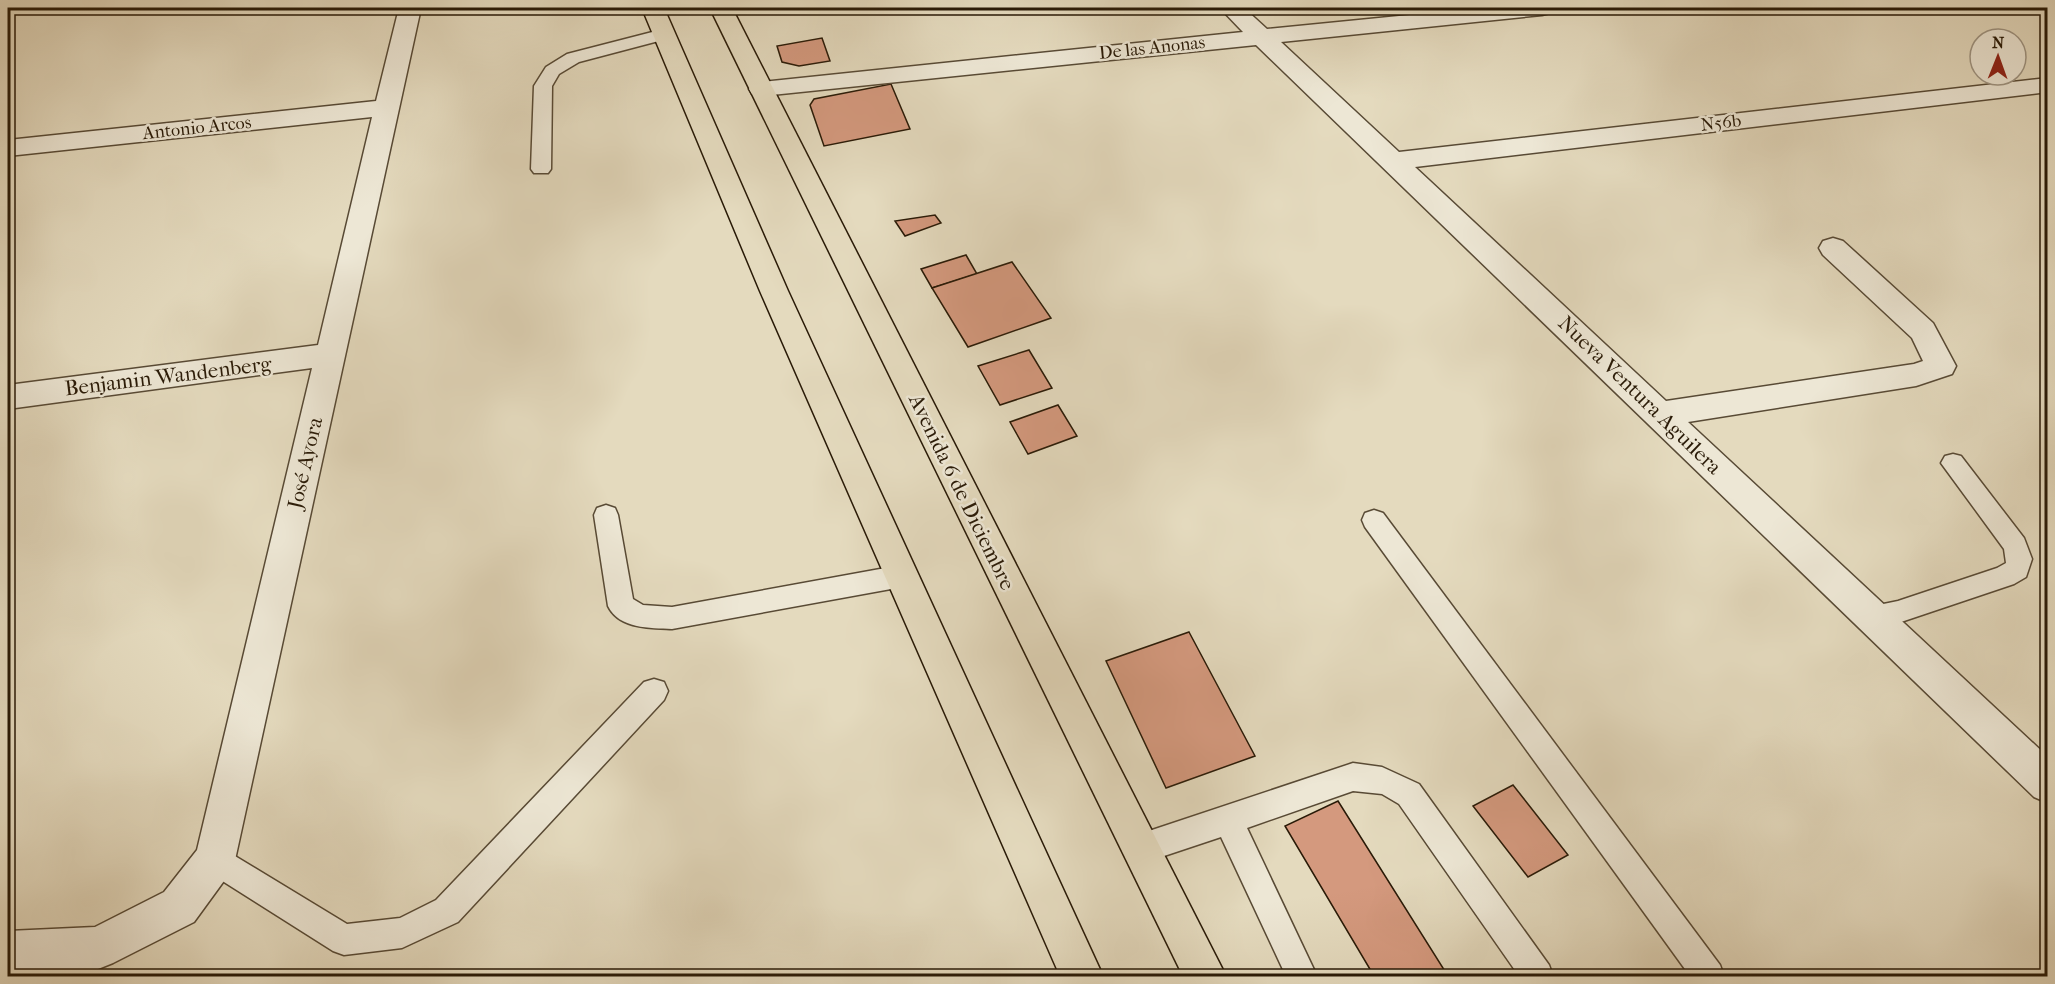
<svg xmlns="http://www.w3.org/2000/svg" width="2055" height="984" viewBox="0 0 2055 984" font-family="'IM FELL French Canon',serif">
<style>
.building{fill:#d4997e;stroke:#291a07;stroke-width:1.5}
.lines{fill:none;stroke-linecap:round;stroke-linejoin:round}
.lane-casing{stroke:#584a35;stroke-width:3}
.street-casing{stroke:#584a35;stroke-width:3}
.primary-casing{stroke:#291a07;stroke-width:3}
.lane{fill:#ede7d5;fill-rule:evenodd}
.street{fill:#ede7d5;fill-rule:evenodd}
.primary{fill:#e4dabe;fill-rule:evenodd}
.labels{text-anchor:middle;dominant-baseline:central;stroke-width:5;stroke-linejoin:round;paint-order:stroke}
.far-street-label{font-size:18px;fill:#291a07;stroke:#ede7d5}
.street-label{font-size:21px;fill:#291a07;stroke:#ede7d5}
</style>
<rect width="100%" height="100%" fill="#e4dabe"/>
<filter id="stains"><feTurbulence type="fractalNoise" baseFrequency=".00333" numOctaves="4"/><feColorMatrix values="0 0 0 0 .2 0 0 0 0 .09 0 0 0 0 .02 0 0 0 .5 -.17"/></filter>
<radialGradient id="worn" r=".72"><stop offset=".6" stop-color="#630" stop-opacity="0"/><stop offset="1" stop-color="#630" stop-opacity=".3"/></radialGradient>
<g class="building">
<polygon points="822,38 830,61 799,66 782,62 777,46"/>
<polygon points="891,84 910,129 824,146 810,105 814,99"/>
<polygon points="935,215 941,223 905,236 895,221"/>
<polygon points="966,255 977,274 932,288 921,269"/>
<polygon points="1012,262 1051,318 968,347 932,288"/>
<polygon points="1029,350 1052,388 1000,405 978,366"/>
<polygon points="1058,405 1077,436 1028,454 1010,422"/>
<polygon points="1189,632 1255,756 1166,788 1106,661"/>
<polygon points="1513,785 1568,855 1528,877 1473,806"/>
<polygon points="1338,801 1448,976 1374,976 1285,826"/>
</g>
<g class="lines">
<defs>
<g id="lane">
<polygon points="664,29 670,30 673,34 670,38 579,62 559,74 552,86 551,169 548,173 534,173 531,169 534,86 546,67 567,54"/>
<polygon points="1953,454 1961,456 2024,538 2032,559 2026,577 2014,584 1898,623 1873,627 1864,624 1860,616 1864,608 1898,601 1997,568 2006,563 2004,549 1941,463 1945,456"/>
<path d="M606,505l9,3 3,7 15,84 10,6 29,2 230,-42 9,3 4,8 -4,8 -9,3 -230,42c-22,-1 -53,0 -64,-23l-14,-91 3,-7z"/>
<polygon points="1374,510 1383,513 1720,965 1724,976 1690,976 1365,527 1362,520 1365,513"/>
<polygon points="654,679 664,682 668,691 664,700 458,922 402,948 344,955 333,951 205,870 200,860 205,850 215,845 225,850 347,924 400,918 436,900 644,682"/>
<polygon points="1353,763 1382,767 1419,784 1549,965 1553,976 1519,976 1399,804 1382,794 1353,791 1247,828 1317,976 1286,976 1221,837 1140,864 1130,859 1125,849 1130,839 1140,834"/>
</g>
<g id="street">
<polygon points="399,8 421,8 235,860 229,874 194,922 113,963 98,969 8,973 8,931 95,927 164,892 197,850 312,368 8,409 8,385 318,345 372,117 8,156 8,140 376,101"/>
<polygon points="1220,8 1244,8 1267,29 1480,8 1553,8 1550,13 1542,15 1281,42 1399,152 2048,78 2048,92 1415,167 1666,401 1914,364 1923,361 1912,338 1823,255 1819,248 1823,241 1833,238 1843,241 1933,323 1956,366 1952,374 1916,386 1688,422 2048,757 2048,803 2034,797 1256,45 761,96 752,94 749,89 752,84 761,82 1243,32"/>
</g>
<g id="primary">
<polygon points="642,8 664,8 788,291 1103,976 1060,976 760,291"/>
<polygon points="710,8 732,8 1226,976 1183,976"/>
</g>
</defs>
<use href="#lane" class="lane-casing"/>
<use href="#street" class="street-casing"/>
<use href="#primary" class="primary-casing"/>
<use href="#lane" class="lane"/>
<use href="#street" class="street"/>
<use href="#primary" class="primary"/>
</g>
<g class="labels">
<g class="far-street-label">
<text transform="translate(1152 48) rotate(-6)">De las Anonas</text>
<text transform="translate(1721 123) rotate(-7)">N56b</text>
<text transform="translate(197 128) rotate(-6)">Antonio Arcos</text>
</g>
<g class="street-label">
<text transform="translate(168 376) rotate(-7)">Benjamin Wandenberg</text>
<text transform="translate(1640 395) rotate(44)">Nueva Ventura Aguilera</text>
<text transform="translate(305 463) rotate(-77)">José Ayora</text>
<text transform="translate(962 492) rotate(64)">Avenida 6 de Diciembre</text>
</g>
</g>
<rect width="2055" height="984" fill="none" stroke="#e4dabe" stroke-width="30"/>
<rect x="9" y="9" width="2037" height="966" fill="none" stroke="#291a07" stroke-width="3"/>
<rect x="15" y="15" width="2025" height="954" fill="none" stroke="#291a07" stroke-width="1.5"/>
<g transform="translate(1998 57) rotate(1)"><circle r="28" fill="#ede7d5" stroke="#9f9583" stroke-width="1.5"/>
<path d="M0-4.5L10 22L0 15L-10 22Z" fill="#8f2418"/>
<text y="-9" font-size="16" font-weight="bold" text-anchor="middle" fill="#291a07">N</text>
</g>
<rect width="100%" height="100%" filter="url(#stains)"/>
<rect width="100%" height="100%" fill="url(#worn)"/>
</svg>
